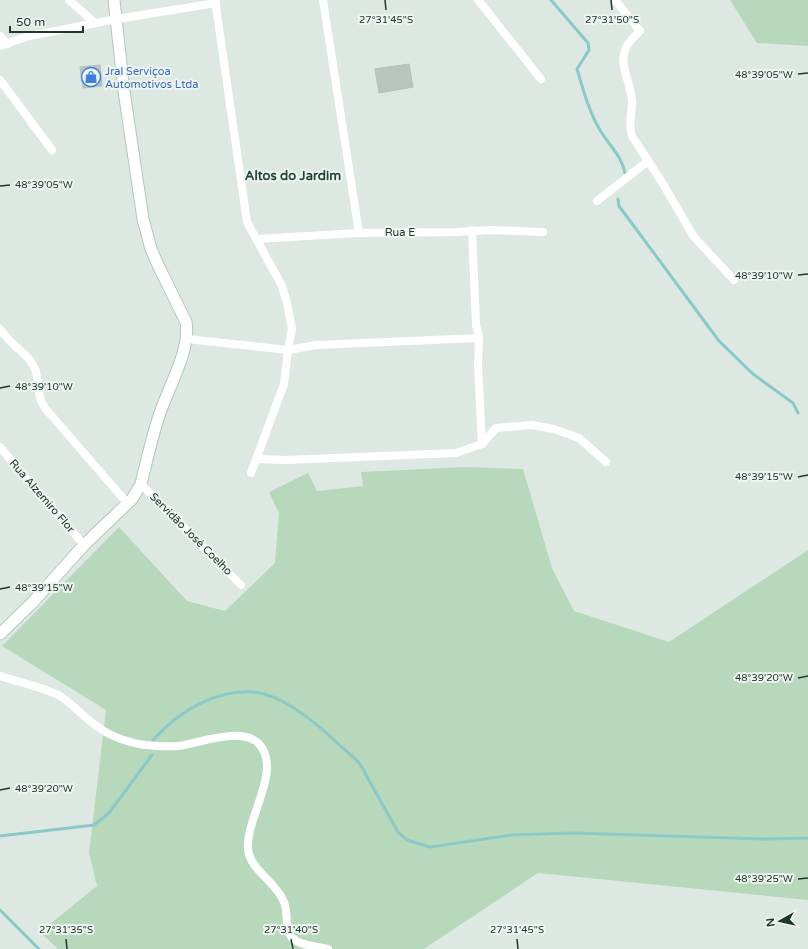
<svg xmlns="http://www.w3.org/2000/svg" width="808" height="949" viewBox="0 0 808 949" font-family="'Varela Round',sans-serif">
<style>
.green{fill:#b8d8bb}
.lines{fill:none;stroke-linecap:round;stroke-linejoin:round}
.stream{stroke:#8ac9c7;stroke-width:3}
.building{fill:#b7c5bd;stroke:#b1c1b7}
.secondary-casing{stroke:#b2c7bb;stroke-width:13}
.street{stroke:#fff;stroke-width:8}
.secondary{stroke:#fff;stroke-width:11}
.ticks{fill:none;stroke:#21362c;stroke-width:1.5}
.labels{text-anchor:middle;dominant-baseline:central;stroke-width:4;stroke-linejoin:round;paint-order:stroke}
.shop-label{font-size:11px;fill:#366cbe;stroke:#eef5f0;text-anchor:start}
.street-label{font-size:11px;fill:#21362c;stroke:#eef5f0}
.quarter-label{font-size:13px;font-weight:bold;fill:#1f4635;stroke:#eef5f0}
.ticks-label{font-size:10px;text-anchor:middle;fill:#21362c;stroke:#eef5f0;stroke-width:4;stroke-linejoin:round;paint-order:stroke}
</style>
<rect width="100%" height="100%" fill="#dee8e2"/>
<g class="green">
<polygon points="730,0 808,0 808,46 757,43"/>
<polygon points="464,467 523,469 552,568 574,611 669,642 808,550 808,900 538,873 424,949 58,949 40,932 97,886 89,853 106,710 2,646 119,527 187,601 225,611 275,563 279,513 269,492 308,473 317,491 363,486 361,472"/>
</g>
<g class="lines">
<g class="stream">
<path d="M551,0l37,43 1,7 -12,19c6,20 12,43 23,61 8,14 22,26 25,43"/>
<polyline points="618,199 619,206 719,341 753,374 793,403 798,413"/>
<path d="M153,740c25,-28 62,-51 101,-48 28,3 61,30 80,48 8,8 18,15 25,23 5,6 8,15 12,21 9,16 18,32 27,48l9,8 23,7 81,-12 63,-2 192,6 42,-1"/>
<polyline points="0,836 94,825 109,813 152,755"/>
<polyline points="0,910 39,949"/>
</g>
</g>
<g class="building">
<polygon points="409,64 413,87 379,93 375,69"/>
<polygon points="100,65 102,86 83,88 80,67"/>
</g>
<g class="lines">
<defs>
<path id="secondary" d="M0,634l32,-31 52,-58 48,-46 9,-15c6,-24 11,-48 19,-71 9,-27 31,-64 26,-91l-27,-55 -8,-18 -8,-30 -19,-128 -10,-91"/>
</defs>
<use href="#secondary" class="secondary-casing"/>
<g class="street">
<polyline points="69,0 95,23"/>
<polyline points="215,0 247,222 282,286 287,303 292,329 288,350 284,384 251,473"/>
<polyline points="323,0 359,233"/>
<polyline points="478,0 541,79"/>
<path d="M615,0l25,31c-5,5 -13,12 -15,19 -6,17 7,35 7,52 0,12 -4,22 0,34l31,48 31,53 40,43"/>
<polyline points="0,36 7,44"/>
<polyline points="0,46 29,36 117,19 216,3"/>
<polyline points="0,80 52,150"/>
<polyline points="597,201 648,161"/>
<polyline points="472,230 476,325 479,338 478,365 482,444"/>
<polyline points="256,239 359,233 457,232 492,230 543,232"/>
<path d="M0,329c3,4 6,8 10,12 8,9 20,15 25,28 5,13 1,27 10,39l83,96"/>
<polyline points="187,339 288,350 316,345 479,338"/>
<polyline points="0,447 84,545"/>
<polyline points="256,459 287,460 456,453 482,444 496,428 532,425 554,429 579,438 606,462"/>
<polyline points="141,484 241,585"/>
<path d="M0,676c18,6 43,11 60,20 11,7 20,17 30,25 15,13 35,21 55,24 11,1 22,2 33,1 21,-3 65,-20 81,-2 24,25 -14,76 -11,105 2,21 27,32 35,51 4,7 3,15 4,24 0,22 24,21 41,25"/>
</g>
<use href="#secondary" class="secondary"/>
</g>
<path class="ticks" d="M385,0l1,10M611,0l1,10M798,74l10,-1M0,186l10,-1M798,275l10,-1M0,388l10,-2M798,477l10,-2M0,589l10,-2M798,678l10,-2M0,790l10,-2M798,879l10,-1M66,939l1,10M291,939l2,10M517,939l1,10"/>
<defs>
<symbol id="shop-ring" viewBox="-11 -11 22 22"><circle r="9.5" fill="#eef5f0" stroke="#3f7fe0" stroke-width="1.5"/><path d="M-5-2.5h2.3a2.7 3.5 0 0 1 5.4 0H5L5.5 6h-11ZM-1.5-2.5h3a1.5 2.3 0 0 0-3 0Z" fill="#3f7fe0"/></symbol>
</defs>
<g fill-rule="evenodd">
<use href="#shop-ring" x="80" y="66" width="22" height="22"/>
</g>
<g class="labels">
<g class="shop-label">
<text x="105" y="71">Jral Serviçoa<tspan x="105" dy="13">Automotivos Ltda</tspan></text>
</g>
<g class="street-label">
<text x="400" y="232">Rua E</text>
<text transform="translate(42 496) rotate(49)">Rua Alzemiro Flor</text>
<text transform="translate(191 534) rotate(45)">Servidão José Coelho</text>
</g>
<g class="quarter-label">
<text x="293" y="176">Altos do Jardim</text>
</g>
</g>
<g class="ticks-label">
<text x="386" y="23">27°31'45"S</text>
<text x="612" y="23">27°31'50"S</text>
<text x="764" y="78">48°39'05"W</text>
<text x="44" y="188">48°39'05"W</text>
<text x="764" y="279">48°39'10"W</text>
<text x="44" y="390">48°39'10"W</text>
<text x="764" y="480">48°39'15"W</text>
<text x="44" y="591">48°39'15"W</text>
<text x="764" y="681">48°39'20"W</text>
<text x="44" y="792">48°39'20"W</text>
<text x="764" y="882">48°39'25"W</text>
<text x="66" y="933">27°31'35"S</text>
<text x="291" y="933">27°31'40"S</text>
<text x="517" y="933">27°31'45"S</text>
</g>
<g transform="translate(780 921) rotate(262)" stroke="#eef5f0" stroke-width="3" paint-order="stroke">
<path d="M0-3L7 15L0 10L-7 15Z" fill="#21362c"/>
<text y="-6" font-size="11" font-weight="bold" text-anchor="middle" fill="#21362c">N</text>
</g>
<path d="M10 26v6h73v-6" fill="none" stroke="#21362c" stroke-width="2"/>
<text x="16" y="26" font-size="12" fill="#21362c" stroke="#eef5f0" stroke-width="3" paint-order="stroke">50 m</text>
</svg>
